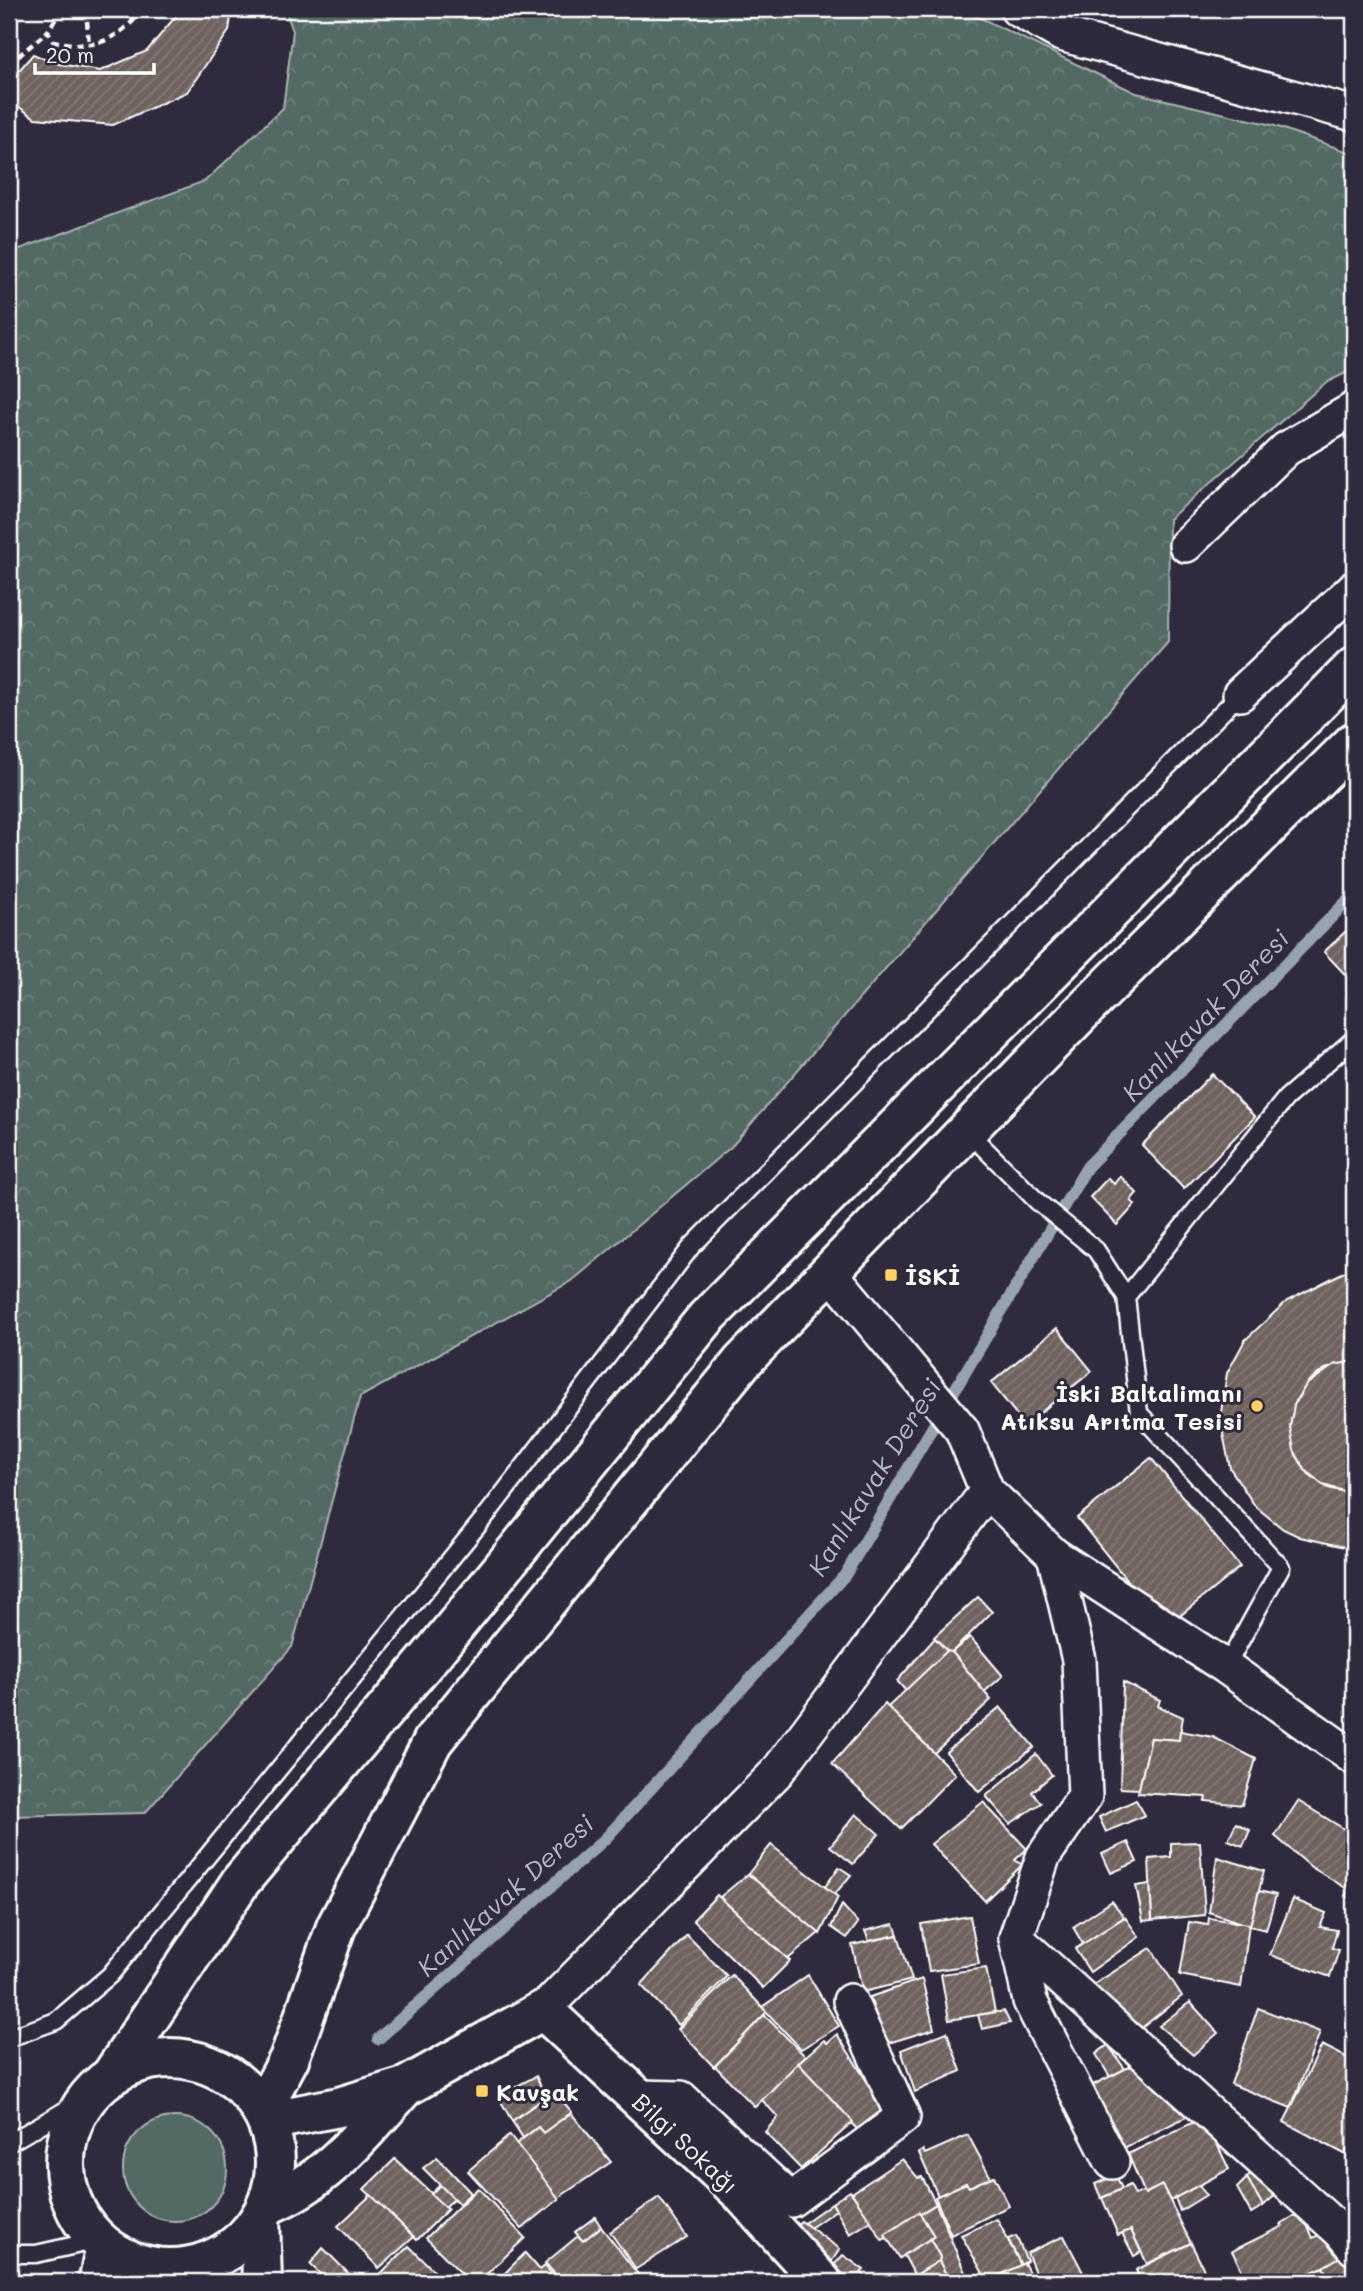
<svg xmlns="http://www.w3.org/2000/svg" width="1363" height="2291" viewBox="0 0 1363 2291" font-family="Mali,sans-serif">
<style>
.green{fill:#536963;stroke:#a9b4b1;stroke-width:2}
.forest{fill:url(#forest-crowns);stroke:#a9b4b1;stroke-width:2}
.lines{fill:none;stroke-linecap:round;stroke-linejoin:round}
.stream{stroke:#98a3b2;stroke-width:12}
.building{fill:url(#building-hatch);stroke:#fff;stroke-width:2}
.lane-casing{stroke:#fff;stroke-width:21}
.street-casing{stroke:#fff;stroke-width:38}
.secondary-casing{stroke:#fff;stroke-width:44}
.primary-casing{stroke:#fff;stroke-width:44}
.path{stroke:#fff;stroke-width:4.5;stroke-dasharray:7 5;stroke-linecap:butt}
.lane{stroke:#2f2a3d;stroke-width:16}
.street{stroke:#2f2a3d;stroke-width:33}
.secondary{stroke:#2f2a3d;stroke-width:38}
.primary{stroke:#2f2a3d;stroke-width:38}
.poi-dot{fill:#ffd166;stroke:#2f2a3d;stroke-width:2.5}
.labels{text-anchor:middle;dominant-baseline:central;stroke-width:6;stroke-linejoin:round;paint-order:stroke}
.poi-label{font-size:24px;font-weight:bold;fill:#fff;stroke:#2f2a3d;text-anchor:start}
.street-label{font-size:24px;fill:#fff;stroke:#2f2a3d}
.water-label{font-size:26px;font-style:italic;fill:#b2bac5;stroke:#2f2a3d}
</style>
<defs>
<pattern id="forest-crowns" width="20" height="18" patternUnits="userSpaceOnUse" patternTransform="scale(1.75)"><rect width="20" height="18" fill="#536963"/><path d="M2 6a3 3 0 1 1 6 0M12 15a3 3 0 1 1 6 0" fill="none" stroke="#6d807a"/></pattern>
<pattern id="building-hatch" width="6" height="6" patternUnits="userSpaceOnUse" patternTransform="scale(1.75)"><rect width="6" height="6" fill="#6f625e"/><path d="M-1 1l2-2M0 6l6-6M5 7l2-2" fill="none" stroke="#857a76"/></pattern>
</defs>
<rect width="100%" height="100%" fill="#2f2a3d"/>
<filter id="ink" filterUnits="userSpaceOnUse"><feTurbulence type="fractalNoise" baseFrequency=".0143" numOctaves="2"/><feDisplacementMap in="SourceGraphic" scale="14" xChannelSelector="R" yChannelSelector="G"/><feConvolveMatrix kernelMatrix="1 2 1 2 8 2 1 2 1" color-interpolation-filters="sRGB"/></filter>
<g filter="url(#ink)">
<circle class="green" cx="175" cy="2169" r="52"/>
<polygon class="forest" points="285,9 962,9 1136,93 1272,125 1354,154 1354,369 1325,383 1169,519 1168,642 732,1146 572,1281 360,1397 292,1647 145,1813 9,1816 9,253 205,181 283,108 293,31"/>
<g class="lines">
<polyline class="stream" points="378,2039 605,1839 845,1575 1087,1167 1354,894"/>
</g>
<g class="building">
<polygon points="177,9 232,9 229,31 187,92 113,125 35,118 9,100 9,82 33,54 54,63 100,71 147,51 176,16"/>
<polygon points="1354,923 1354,984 1324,952"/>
<polygon points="1212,1074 1255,1117 1184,1189 1142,1145"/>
<polygon points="1120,1176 1137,1193 1131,1200 1135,1205 1117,1225 1090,1197 1108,1178 1114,1184"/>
<polygon points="1354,1267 1354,1361 1325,1369 1309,1381 1296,1400 1290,1426 1296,1455 1309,1474 1328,1488 1354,1494 1354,1546 1345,1547 1300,1537 1283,1529 1255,1506 1230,1468 1220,1419 1227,1373 1245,1340 1287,1301"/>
<polygon points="1057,1328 1092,1371 1025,1425 991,1383"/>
<polygon points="1354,1361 1354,1494 1323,1485 1305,1470 1294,1450 1290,1427 1294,1405 1306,1385 1334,1365"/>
<polygon points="1151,1458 1240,1567 1171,1623 1148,1595 1142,1599 1077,1518"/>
<polygon points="978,1597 992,1612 950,1654 934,1637"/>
<polygon points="970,1637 1003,1676 984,1692 952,1652"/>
<polygon points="935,1638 947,1651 906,1691 897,1681"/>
<polygon points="947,1651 952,1652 991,1700 934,1753 888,1707"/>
<polygon points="1123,1682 1160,1700 1158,1706 1183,1717 1179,1740 1151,1738 1139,1789 1120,1788"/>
<polygon points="885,1704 955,1774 901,1829 832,1764"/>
<polygon points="1000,1707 1034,1747 979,1792 946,1752"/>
<polygon points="1180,1731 1213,1737 1256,1759 1242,1805 1205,1801 1206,1797 1138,1793 1151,1738 1179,1740"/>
<polygon points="1036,1754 1052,1775 1032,1792 1041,1803 1010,1824 986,1796"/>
<polygon points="1136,1800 1145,1815 1106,1832 1099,1817"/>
<polygon points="1298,1801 1354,1835 1354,1901 1345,1896 1349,1890 1311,1867 1275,1836"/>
<polygon points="983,1802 1027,1849 1015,1860 1022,1865 985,1901 931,1844"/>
<polygon points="856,1814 879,1834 853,1864 830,1846"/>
<polygon points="1236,1823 1250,1830 1243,1846 1228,1840"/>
<polygon points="1128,1842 1137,1862 1111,1873 1102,1854"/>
<polygon points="1200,1842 1205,1915 1152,1920 1149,1859 1171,1857 1171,1843"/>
<polygon points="771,1845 838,1897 820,1934 748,1874"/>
<polygon points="1217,1857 1264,1871 1250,1926 1209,1912"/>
<polygon points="839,1867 851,1875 835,1894 825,1887"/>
<polygon points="748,1874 819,1933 787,1960 720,1897"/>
<polygon points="1150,1884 1152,1920 1143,1921 1136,1886"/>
<polygon points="1259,1891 1276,1895 1266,1930 1250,1926"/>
<polygon points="717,1895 790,1961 763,1988 693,1920"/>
<polygon points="1293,1899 1326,1913 1320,1927 1337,1930 1332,1948 1339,1950 1330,1977 1270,1955"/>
<polygon points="1112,1901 1124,1917 1083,1944 1073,1927"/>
<polygon points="842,1905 858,1923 847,1938 831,1927"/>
<polygon points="970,1916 979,1964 929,1971 921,1924"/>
<polygon points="1125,1917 1139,1937 1090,1972 1075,1949"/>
<polygon points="1209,1918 1249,1924 1241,1987 1180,1975 1189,1922 1208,1925"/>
<polygon points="894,1924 898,1935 869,1941 865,1931"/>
<polygon points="687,1935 727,1976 679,2025 641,1985"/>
<polygon points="898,1935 912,1980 863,1992 852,1945"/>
<polygon points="1151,1948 1182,1996 1139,2030 1082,1992"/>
<polygon points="986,1968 995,2012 949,2020 941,1974"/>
<polygon points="732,1975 767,2012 714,2067 678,2029"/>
<polygon points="808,1975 839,2026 801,2049 762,2007"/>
<polygon points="922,1979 934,2029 885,2044 870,1997"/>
<polygon points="1190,2002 1218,2033 1193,2055 1159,2026"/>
<polygon points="1258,2008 1320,2032 1291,2108 1231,2084"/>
<polygon points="1004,2011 1010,2023 982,2029 978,2015"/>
<polygon points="764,2015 805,2056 755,2107 715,2066"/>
<polygon points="947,2032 961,2071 915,2092 901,2050"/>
<polygon points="837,2034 887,2113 864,2137 798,2063 824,2040 827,2043"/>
<polygon points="1108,2045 1125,2069 1110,2077 1096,2054"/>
<polygon points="1322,2045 1354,2061 1354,2159 1284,2122"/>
<polygon points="1143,2060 1192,2114 1124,2148 1087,2088"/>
<polygon points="798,2063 853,2122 801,2169 765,2132 778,2117 762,2100"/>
<polygon points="536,2076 546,2097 512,2121 498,2096"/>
<polygon points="554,2091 572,2112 543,2133 538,2127 523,2138 512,2121"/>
<polygon points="571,2113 611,2162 558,2198 516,2144 538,2127 543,2133"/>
<polygon points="1204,2117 1229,2169 1170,2201 1162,2185 1145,2194 1128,2154"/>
<polygon points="510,2135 559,2199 522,2229 468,2171"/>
<polygon points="968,2135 991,2178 969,2187 966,2183 938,2196 919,2153 923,2150 925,2154"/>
<polygon points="437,2157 471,2193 459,2204 423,2168"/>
<polygon points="395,2159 448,2209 417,2240 364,2189"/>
<polygon points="902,2159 918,2178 922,2177 936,2204 885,2235 887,2238 882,2240 852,2193"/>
<polygon points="1267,2165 1287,2185 1263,2206 1246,2177"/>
<polygon points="1116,2175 1122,2189 1101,2198 1095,2184"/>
<polygon points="994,2176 1009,2206 951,2235 935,2197 966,2183 969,2187"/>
<polygon points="1247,2178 1263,2206 1251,2213 1237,2188"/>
<polygon points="440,2185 454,2199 445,2207 431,2194"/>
<polygon points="1130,2185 1135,2195 1144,2191 1145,2194 1162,2185 1191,2243 1147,2264 1131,2230 1118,2235 1102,2198"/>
<polygon points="1199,2185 1206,2195 1180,2211 1175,2198"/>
<polygon points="478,2188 525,2238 478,2282 470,2282 426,2238"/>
<polygon points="850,2191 871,2221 850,2234 832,2203"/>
<polygon points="371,2195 414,2237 379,2268 338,2226"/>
<polygon points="659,2197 687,2237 636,2269 610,2232"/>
<polygon points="832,2203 836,2210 810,2228 804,2223"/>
<polygon points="936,2204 969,2282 950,2282 939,2261 940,2257 930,2239 934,2236 920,2214"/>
<polygon points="919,2212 934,2236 900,2258 885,2235"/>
<polygon points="1301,2212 1313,2238 1325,2232 1340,2260 1290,2282 1254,2282 1250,2273 1244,2275 1232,2251 1283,2226 1281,2224"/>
<polygon points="595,2217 601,2227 583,2241 575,2232"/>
<polygon points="997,2219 1021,2265 988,2282 961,2235"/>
<polygon points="801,2221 840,2249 829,2265 787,2233"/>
<polygon points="601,2227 644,2282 562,2282 545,2263 578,2236 583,2241"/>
<polygon points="1131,2230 1141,2252 1134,2256 1122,2233"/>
<polygon points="1016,2236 1027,2261 1021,2265 1008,2239"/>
<polygon points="1064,2236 1088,2282 1039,2282 1027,2253"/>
<polygon points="930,2239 940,2257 939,2261 915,2276 904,2255"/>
<polygon points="1191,2243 1210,2282 1141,2282 1136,2270"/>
<polygon points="409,2246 445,2282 372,2282"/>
<polygon points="323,2248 353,2278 349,2282 328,2282 310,2264"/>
<polygon points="525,2253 540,2270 545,2266 556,2279 552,2282 496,2282"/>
<polygon points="843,2255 864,2270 861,2273 873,2282 854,2282 833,2266"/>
<polygon points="1342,2256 1349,2270 1329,2279 1323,2267"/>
<polygon points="939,2261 950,2282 924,2282 919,2273"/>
<polygon points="1024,2263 1034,2282 987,2282"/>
<polygon points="1323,2267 1331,2282 1290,2282"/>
</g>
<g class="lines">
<defs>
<g id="lane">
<polyline points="966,1130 1038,1202 1096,1250 1126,1297"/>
<polyline points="1226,1667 1281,1567 1139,1413 1126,1297 1286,1098 1354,1039"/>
<polyline points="9,2038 56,2021 110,1975 489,1512 692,1246 1240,694"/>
<polyline points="9,2143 88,2097"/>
<polyline points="9,2254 36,2254 98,2240"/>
</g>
<g id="street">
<polyline points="1017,9 1061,34 1354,114"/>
<polyline points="1186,545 1286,449 1354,409"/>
<polyline points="1240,694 1354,588"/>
<polyline points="829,1271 962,1430 987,1491 1054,1555 1226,1667 1354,1758"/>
<polyline points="1054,1555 1079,1660 1085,1796 1043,1857 1016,1938 1030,2001 1112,2162"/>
<polyline points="1016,1938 1341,2232 1354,2248"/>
<polyline points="543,2010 777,1772 987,1491"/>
<polyline points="637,2097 681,2098 791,2200 903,2117 850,2001"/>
</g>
<g id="secondary">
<polyline points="267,2121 339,2107 405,2087 543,2010 738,2190 822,2282"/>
<path d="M267,2205c59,-23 96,-71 137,-117"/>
</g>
<g id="primary">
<circle cx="170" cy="2163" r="105"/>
<polyline points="111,2076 241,1881 434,1652 706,1318 1354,667"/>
<polyline points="261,2111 289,2059 336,1927 433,1741 742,1362 1083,1011 1354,742"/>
<polyline points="260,2217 262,2282"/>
<polyline points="98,2282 106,2247"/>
</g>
</defs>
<use href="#lane" class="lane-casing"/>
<use href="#street" class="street-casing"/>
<use href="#secondary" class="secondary-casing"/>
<use href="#primary" class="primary-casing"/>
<g class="path">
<path d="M62,9l-14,22 5,10c46,9 60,1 92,-32"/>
<polyline points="86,9 89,45"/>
<polyline points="121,9 135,20"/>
<polyline points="9,64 48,31"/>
</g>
<use href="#lane" class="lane"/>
<use href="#street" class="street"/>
<use href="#secondary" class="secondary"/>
<use href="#primary" class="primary"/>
</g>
</g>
<g class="poi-dot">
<rect x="884" y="1268" width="14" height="14" rx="3.5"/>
<circle cx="1257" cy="1406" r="7"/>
<rect x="475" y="2084" width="14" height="14" rx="3.5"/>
</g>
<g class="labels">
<g class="poi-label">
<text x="905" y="1275">İSKİ</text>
<text x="1243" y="1392" text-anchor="end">İski Baltalimanı<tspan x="1243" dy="28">Atıksu Arıtma Tesisi</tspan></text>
<text x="496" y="2091">Kavşak</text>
</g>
<g class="street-label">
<text transform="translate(686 2143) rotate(43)">Bilgi Sokağı</text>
</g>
<g class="water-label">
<text transform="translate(1205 1015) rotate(-46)">Kanlıkavak Deresi</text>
<text transform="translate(874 1477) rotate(-58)">Kanlıkavak Deresi</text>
<text transform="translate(505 1895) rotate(-42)">Kanlıkavak Deresi</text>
</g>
</g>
<rect width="1363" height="2291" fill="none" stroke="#2f2a3d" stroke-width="35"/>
<rect x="18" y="18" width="1328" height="2256" fill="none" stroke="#fff" stroke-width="2.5" filter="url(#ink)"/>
<path d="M35 63v10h119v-10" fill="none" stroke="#ffffff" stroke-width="3.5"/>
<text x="46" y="63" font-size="21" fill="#ffffff" stroke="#2f2a3d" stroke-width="5" paint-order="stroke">20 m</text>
</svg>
